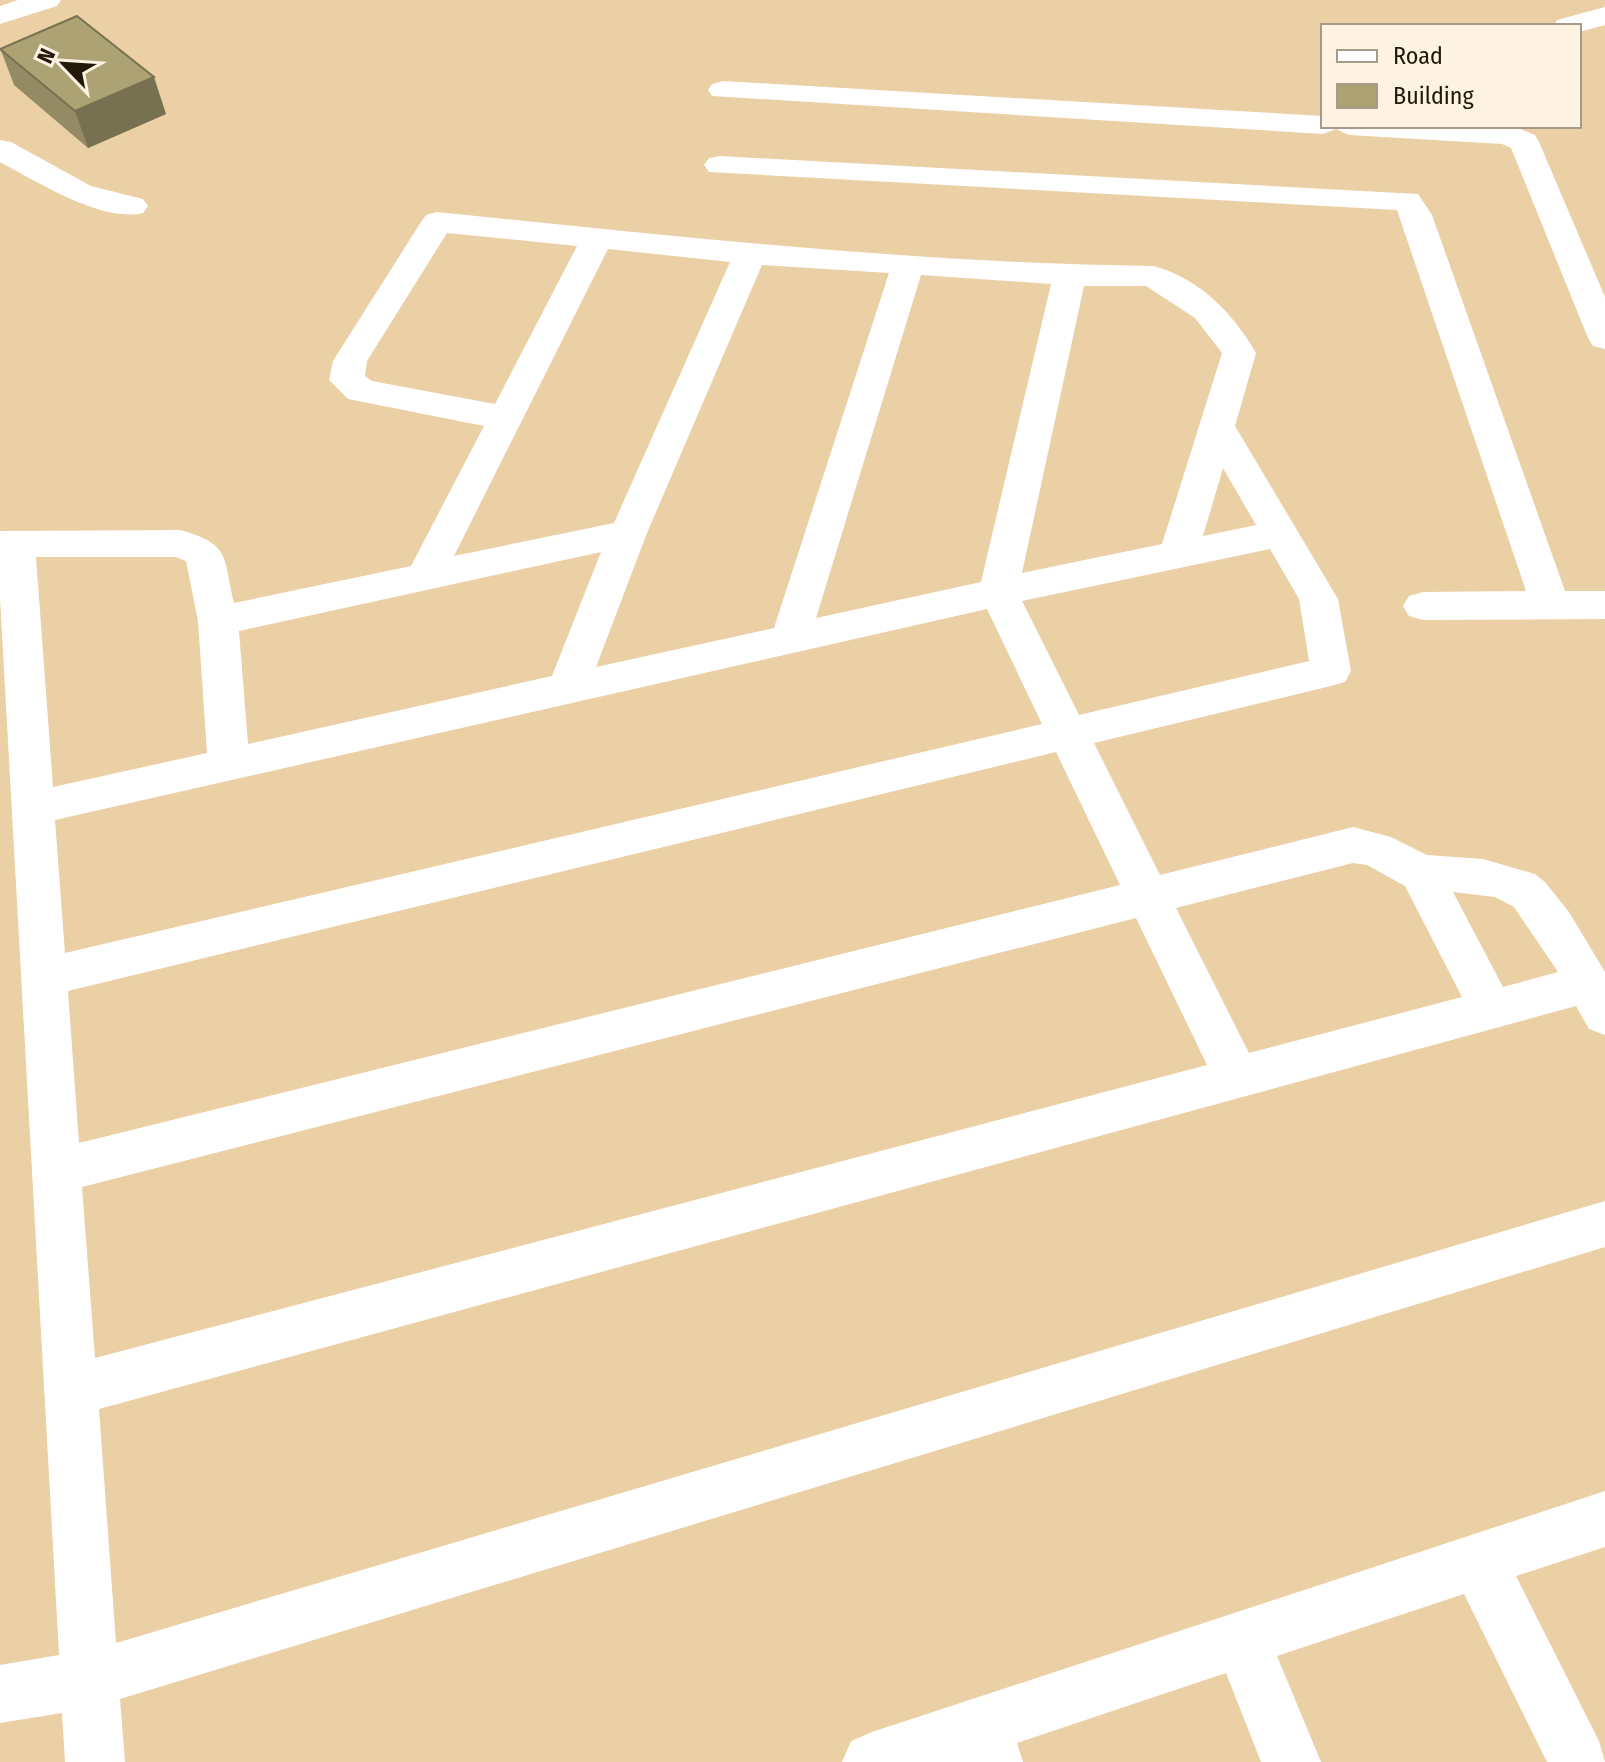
<svg xmlns="http://www.w3.org/2000/svg" width="1605" height="1762" viewBox="0 0 1605 1762" font-family="'Fira Sans Condensed',sans-serif">
<style>
.lines{fill:none;stroke-linecap:round;stroke-linejoin:round}
.minor{fill:#fff;fill-rule:evenodd}
.major{fill:#fff;fill-rule:evenodd}
.wall{fill:#948b64}
.shaded-wall{fill:#787151}
.building{fill:#aca274;stroke:#787151;stroke-width:2}
</style>
<rect width="100%" height="100%" fill="#ebcfa5"/>
<g class="lines">
<g class="minor">
<polygon points="1605,7 1605,25 1579,32 1579,26 1553,26 1557,20"/>
<polygon points="723,81 1323,116 1323,126 1518,128 1535,135 1539,142 1605,297 1605,349 1593,346 1588,338 1511,148 1502,144 1349,135 1336,129 1323,134 712,96 708,90 712,84"/>
<path d="M0,140l11,2 80,44 52,13 5,7 -5,7c-41,10 -107,-32 -143,-51z"/>
<polygon points="720,156 1418,194 1432,215 1565,591 1605,591 1605,619 1423,620 1409,616 1403,606 1409,596 1423,592 1526,591 1397,210 709,172 704,165 709,158"/>
<path d="M437,212c238,24 477,51 716,54 45,11 81,48 103,87l-21,73 103,173 13,72 -6,11 -14,4 -237,57 66,132 193,-48 38,10 36,18 56,4 52,15 10,8 24,30 36,60v63l-16,-6 -13,-23 -1477,403 17,234 1489,-442v46l-1485,452 5,63h-60l-3,-49 -62,10v-58l59,-10 -59,-1057v-67l180,-1c51,14 43,26 54,73l177,-37 73,-140 -136,-27 -19,-19 4,-19 88,-139 5,-7zM447,233l130,13 -82,158 -123,-23 -7,-5 2,-15zM608,249l122,13 -116,261 -160,33zM762,265l127,8 -115,355 -178,39 51,-134zM921,275l130,9 -70,298 -165,36zM1084,286h62l49,32 27,35 -60,191 -140,29zM1223,468l33,57 -53,11zM1270,549l29,50 10,62 -230,54 -57,-114zM601,552l-49,124 -304,68 -9,-113zM36,557h140l10,4 12,60 9,132 -154,34zM987,609l55,115 -977,229 -10,-133zM1056,752l64,133 -1041,258 -11,-152zM1353,863l14,2 38,21 57,111 -213,56 -73,-145zM1453,892l42,5 19,10 44,65 -55,15zM1136,918l71,147 -1112,293 -13,-171z"/>
<polygon points="1605,1491 1605,1547 1516,1576 1599,1741 1605,1762 1547,1762 1464,1594 1277,1656 1321,1762 1261,1762 1226,1673 1017,1743 1023,1762 842,1762 851,1741 872,1732"/>
</g>
<polygon class="major" points="18,0 61,0 57,6 0,24 0,6"/>
</g>
<polygon class="wall" points="0,48 166,114 88,148 14,85"/>
<polygon class="shaded-wall" points="154,77 166,114 88,148 75,111"/>
<polygon class="building" points="77,16 154,77 75,111 0,49"/>
<rect x="1321" y="24" width="260" height="104" fill="#fef2e2" stroke="#a69b8b" stroke-width="2"/>
<rect x="1337" y="50" width="40" height="12" fill="#ffffff" stroke="#a69b8b" stroke-width="2"/>
<text x="1393" y="64" font-size="24" fill="#231909">Road</text>
<rect x="1337" y="84" width="40" height="24" fill="#aca274" stroke="#a69b8b" stroke-width="2"/>
<text x="1393" y="104" font-size="24" fill="#231909">Building</text>
<g transform="translate(64 64) rotate(295)" stroke="#fef2e2" stroke-width="6" paint-order="stroke">
<path d="M0-6L14 30L0 20L-14 30Z" fill="#231909"/>
<text y="-12" font-size="22" font-weight="bold" text-anchor="middle" fill="#231909">N</text>
</g>
</svg>
